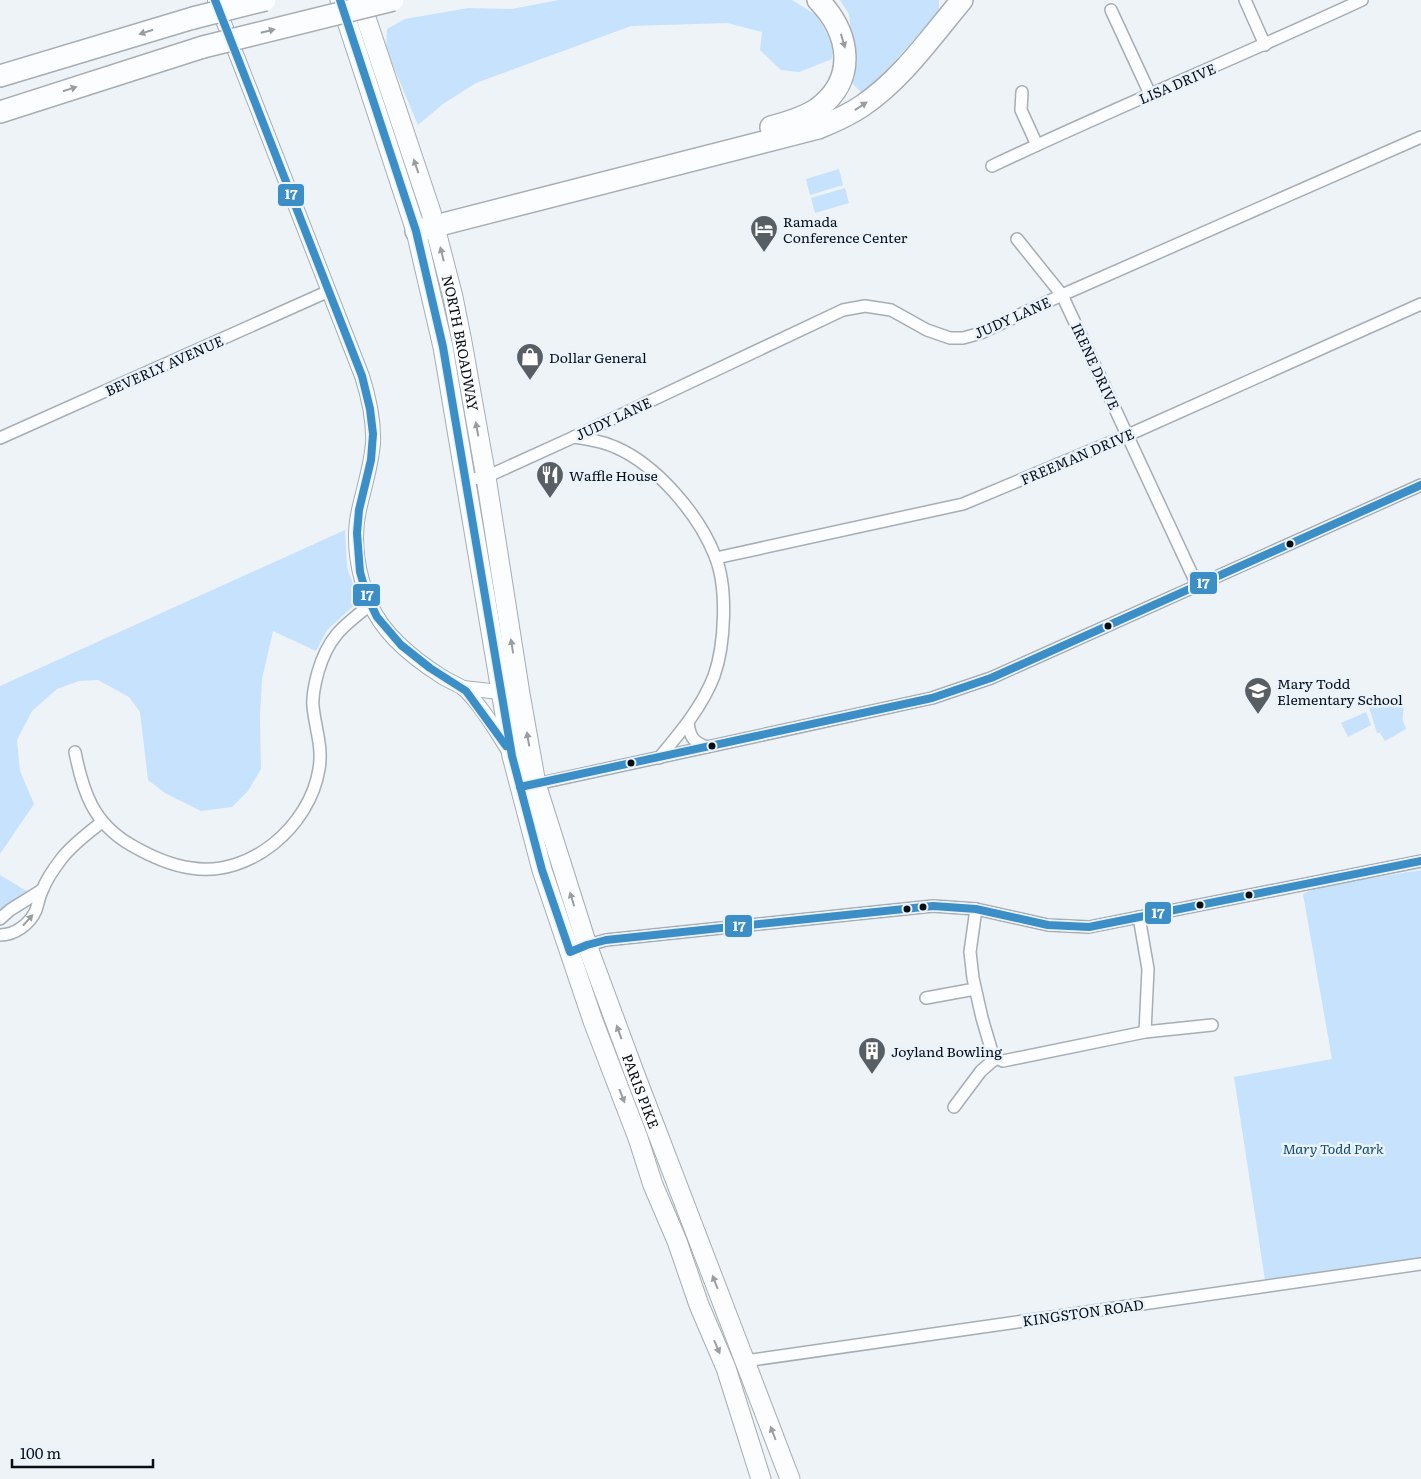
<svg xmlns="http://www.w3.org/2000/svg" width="1421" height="1479" viewBox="0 0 1421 1479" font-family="Literata,serif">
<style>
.green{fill:#c6e2fc}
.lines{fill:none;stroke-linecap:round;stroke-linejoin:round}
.minor-casing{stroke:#a6adb3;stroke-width:14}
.tertiary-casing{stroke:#a6adb3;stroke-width:16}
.trunk-casing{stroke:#a6adb3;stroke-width:21}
.motorway-casing{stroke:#a6adb3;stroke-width:24}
.minor{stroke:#fcfdfe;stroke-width:11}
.tertiary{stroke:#fcfdfe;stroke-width:14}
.trunk{stroke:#fcfdfe;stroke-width:19}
.motorway{stroke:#fcfdfe;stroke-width:21}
.motorway-bridge-casing{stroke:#a6adb3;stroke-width:24;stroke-linecap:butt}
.motorway-bridge{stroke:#fcfdfe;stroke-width:21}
.bus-1-casing{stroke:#eaf3fc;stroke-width:11}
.bus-1{stroke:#3c8fc6;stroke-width:8}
.oneway{fill:#9a9ea1}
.bus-dot{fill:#070f15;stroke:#eaf3fc;stroke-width:2}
.labels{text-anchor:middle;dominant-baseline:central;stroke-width:5;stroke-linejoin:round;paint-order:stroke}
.street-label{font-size:14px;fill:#070f15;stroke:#eaf3fc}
.poi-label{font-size:14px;fill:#070f15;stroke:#eaf3fc;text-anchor:start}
.park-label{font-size:14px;font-style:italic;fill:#0e4c77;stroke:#eaf3fc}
.line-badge{stroke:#eaf3fc;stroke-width:2}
.badge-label{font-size:14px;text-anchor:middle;font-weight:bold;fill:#fff}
</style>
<rect width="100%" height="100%" fill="#eef3f8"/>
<g class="green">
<polygon points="559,0 792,0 816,15 832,42 832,59 799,72 781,70 760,50 762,32 727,23 631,26 476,83 443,104 418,125 386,49 387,29 405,19 468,8 512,9"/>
<polygon points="840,0 939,0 939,12 864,95 852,83 854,58 849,14"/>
<polygon points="839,169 843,185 810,195 806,179"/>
<polygon points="845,188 849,203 815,213 811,198"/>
<polygon points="345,530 347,567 359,601 327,630 316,651 273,631 262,679 260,716 261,769 248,791 232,807 201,811 165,793 148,780 140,712 129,697 98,680 79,681 57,689 32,711 17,740 20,771 34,804 0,854 0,686"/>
<path d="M1395,700c14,3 6,12 8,21 1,3 2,5 3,8l-21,12 -5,-8h-3l-8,-26 7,-4z"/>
<polygon points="1366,712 1371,725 1348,737 1341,723"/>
<polygon points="1421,870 1421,1259 1265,1280 1234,1077 1332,1059 1303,894 1318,887"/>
<polygon points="0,875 28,892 0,912"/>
</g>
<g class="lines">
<defs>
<g id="minor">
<polyline points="1245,0 1265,45"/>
<polyline points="1111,10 1150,94"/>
<polyline points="1022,92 1021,110 1037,145"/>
<path d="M992,166c122,-58 247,-109 370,-166"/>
<polyline points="1017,239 1062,295 1197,585"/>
<path d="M574,437c14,2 28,4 41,10 42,18 84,68 100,109 13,31 10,89 -1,120 -12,31 -34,57 -55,82"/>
<polyline points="0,438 329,291"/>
<polyline points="465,480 486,477 574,437 843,310 865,306 891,310 927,330 950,338 963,338 981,333 1062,295 1421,137"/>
<polyline points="716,558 963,504 1128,435 1421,304"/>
<path d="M688,723c2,14 5,19 19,24"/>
<path d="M75,752c8,40 18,71 56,93 19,11 38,20 60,23 59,10 119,-42 128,-99 4,-22 -4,-41 -6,-63 -1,-11 2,-23 5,-34 10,-35 25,-46 52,-67"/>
<polyline points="532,785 932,698 991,678 1421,485"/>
<polyline points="976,909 970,952 973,978 982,1018 992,1052 996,1058 1003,1061 1145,1032 1212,1025"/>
<polyline points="1139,917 1148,969 1145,1032"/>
<polyline points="0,919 10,910 42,890"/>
<path d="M0,935c15,0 30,-11 36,-25 2,-6 3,-13 6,-19 4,-11 13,-24 20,-33 11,-14 26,-25 40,-36"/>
<polyline points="582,947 606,940 933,906 976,909 1048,925 1089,927 1421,861"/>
<polyline points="926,998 975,989"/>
<polyline points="954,1107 981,1071 996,1058"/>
<polyline points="745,1361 1421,1264"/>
</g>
<g id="tertiary">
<path d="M215,0l147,376c7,22 12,44 11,67 -2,24 -9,44 -14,67 -7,30 -1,66 11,93 12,30 44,56 71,73 7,5 17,8 23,13 17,16 32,42 45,62"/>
<polyline points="463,688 509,693"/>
</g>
<g id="trunk">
<polyline points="340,0 416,231 443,347 512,756 542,870 593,1021 638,1138 653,1185 677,1241 699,1305 726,1368 761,1479"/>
<path id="s1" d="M360,0l71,212 22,85 9,45 24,135 34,217 16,90 51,161 47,127 156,407"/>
</g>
<g id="motorway">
<polyline points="0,76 193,18"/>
<polyline points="0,112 203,47"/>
<path d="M771,127c15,-4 33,-9 46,-18 41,-30 33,-76 1,-109"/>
<path d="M416,231l402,-103c15,-6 31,-13 44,-22 40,-27 69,-69 100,-106"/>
</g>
</defs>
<use href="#minor" class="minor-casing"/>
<use href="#tertiary" class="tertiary-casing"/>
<use href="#trunk" class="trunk-casing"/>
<use href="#motorway" class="motorway-casing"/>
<use href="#minor" class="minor"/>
<use href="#tertiary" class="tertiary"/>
<use href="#trunk" class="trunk"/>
<use href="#motorway" class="motorway"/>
<defs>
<g id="motorway-bridge">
<polyline points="193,18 265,0"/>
<polyline points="203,47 393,0"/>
</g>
</defs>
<use href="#motorway-bridge" class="motorway-bridge-casing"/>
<use href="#motorway-bridge" class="motorway-bridge"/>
<defs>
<g id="bus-1">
<polyline points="215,0 362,376 370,409 373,434 371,460 359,510 357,533 360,572 367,596 377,617 401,645 430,668 466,691 506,746"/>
<polyline points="340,0 416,231 443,347 512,756 542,870 570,952 587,945 606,940 933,906 976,909 1048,925 1089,927 1421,861"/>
<polyline points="520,787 932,698 991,678 1421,485"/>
</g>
</defs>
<use href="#bus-1" class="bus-1-casing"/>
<use href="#bus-1" class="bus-1"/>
</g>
<defs><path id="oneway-solid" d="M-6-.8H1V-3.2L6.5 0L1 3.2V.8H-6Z" transform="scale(1.25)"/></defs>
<g class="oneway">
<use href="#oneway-solid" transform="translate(268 31) rotate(-14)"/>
<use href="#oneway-solid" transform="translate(146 32) rotate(163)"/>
<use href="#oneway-solid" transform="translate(843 41) rotate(74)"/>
<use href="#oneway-solid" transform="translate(70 89) rotate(-18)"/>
<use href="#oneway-solid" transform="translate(861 106) rotate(-33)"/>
<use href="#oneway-solid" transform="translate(416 166) rotate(-109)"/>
<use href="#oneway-solid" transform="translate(442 254) rotate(-104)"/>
<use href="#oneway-solid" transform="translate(477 429) rotate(-100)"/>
<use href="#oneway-solid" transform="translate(512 646) rotate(-99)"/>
<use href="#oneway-solid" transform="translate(528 739) rotate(-100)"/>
<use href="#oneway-solid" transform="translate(572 899) rotate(-107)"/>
<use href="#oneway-solid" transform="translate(28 920) rotate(-48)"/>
<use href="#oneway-solid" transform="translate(619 1032) rotate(-110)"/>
<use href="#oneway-solid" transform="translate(622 1096) rotate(69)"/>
<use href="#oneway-solid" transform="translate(715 1282) rotate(-111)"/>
<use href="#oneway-solid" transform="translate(717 1347) rotate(67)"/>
<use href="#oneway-solid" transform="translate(773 1433) rotate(-111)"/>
</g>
<defs>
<symbol id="hotel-pin" viewBox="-11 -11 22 30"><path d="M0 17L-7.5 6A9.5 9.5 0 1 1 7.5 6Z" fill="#585f64" stroke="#eaf3fc"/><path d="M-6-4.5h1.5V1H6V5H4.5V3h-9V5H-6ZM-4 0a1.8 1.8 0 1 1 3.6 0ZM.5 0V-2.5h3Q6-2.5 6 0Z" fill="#fff"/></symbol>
<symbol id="shop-pin" viewBox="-11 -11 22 30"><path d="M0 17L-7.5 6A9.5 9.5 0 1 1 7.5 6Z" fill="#585f64" stroke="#eaf3fc"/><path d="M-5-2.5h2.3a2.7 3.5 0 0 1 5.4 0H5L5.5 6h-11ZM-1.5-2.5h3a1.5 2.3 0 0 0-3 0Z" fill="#fff"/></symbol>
<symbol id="restaurant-pin" viewBox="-11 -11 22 30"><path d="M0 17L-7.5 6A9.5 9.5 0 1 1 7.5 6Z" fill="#585f64" stroke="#eaf3fc"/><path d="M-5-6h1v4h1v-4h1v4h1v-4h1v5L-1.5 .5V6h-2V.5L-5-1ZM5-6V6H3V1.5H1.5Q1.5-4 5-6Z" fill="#fff"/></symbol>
<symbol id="school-pin" viewBox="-11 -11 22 30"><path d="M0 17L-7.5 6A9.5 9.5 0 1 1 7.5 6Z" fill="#585f64" stroke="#eaf3fc"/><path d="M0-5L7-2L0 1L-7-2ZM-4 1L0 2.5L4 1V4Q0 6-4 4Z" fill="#fff"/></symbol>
<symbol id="building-pin" viewBox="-11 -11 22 30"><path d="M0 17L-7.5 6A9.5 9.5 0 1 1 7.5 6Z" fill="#585f64" stroke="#eaf3fc"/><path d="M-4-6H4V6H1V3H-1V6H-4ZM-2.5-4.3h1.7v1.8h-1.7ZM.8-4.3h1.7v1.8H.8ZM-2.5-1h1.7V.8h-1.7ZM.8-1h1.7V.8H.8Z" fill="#fff"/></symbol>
</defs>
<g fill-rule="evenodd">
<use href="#hotel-pin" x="748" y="213" width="32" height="43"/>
<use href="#shop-pin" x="514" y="341" width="32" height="43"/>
<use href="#restaurant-pin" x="534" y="459" width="32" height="43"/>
<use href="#school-pin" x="1242" y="675" width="32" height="43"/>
<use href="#building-pin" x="856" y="1035" width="32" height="43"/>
</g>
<g class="bus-dot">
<circle cx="1290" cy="544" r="4.5"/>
<circle cx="1108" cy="626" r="4.5"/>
<circle cx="712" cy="746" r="4.5"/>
<circle cx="631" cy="763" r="4.5"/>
<circle cx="1249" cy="895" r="4.5"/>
<circle cx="1200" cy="905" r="4.5"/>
<circle cx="923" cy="907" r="4.5"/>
<circle cx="907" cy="909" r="4.5"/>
</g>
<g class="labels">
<g class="street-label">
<text transform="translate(1177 83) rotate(-23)">LISA DRIVE</text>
<text transform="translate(1012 317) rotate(-24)">JUDY LANE</text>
<text stroke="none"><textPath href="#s1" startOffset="358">NORTH BROADWAY</textPath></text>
<text transform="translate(164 365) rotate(-24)">BEVERLY AVENUE</text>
<text transform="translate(1096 366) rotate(65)">IRENE DRIVE</text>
<text transform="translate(613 418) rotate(-25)">JUDY LANE</text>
<text transform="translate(1077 456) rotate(-23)">FREEMAN DRIVE</text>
<text stroke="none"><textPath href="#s1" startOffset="1130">PARIS PIKE</textPath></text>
<text transform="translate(1083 1312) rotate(-8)">KINGSTON ROAD</text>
</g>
<g class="poi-label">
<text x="783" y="221">Ramada<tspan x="783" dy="16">Conference Center</tspan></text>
<text x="549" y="357">Dollar General</text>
<text x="569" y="475">Waffle House</text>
<text x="1277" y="683">Mary Todd<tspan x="1277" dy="16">Elementary School</tspan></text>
<text x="891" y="1051">Joyland Bowling</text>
</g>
<g class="park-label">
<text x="1333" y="1148">Mary Todd Park</text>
</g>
</g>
<g class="line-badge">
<rect x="277" y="183" width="28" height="24" rx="5" fill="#3c8fc6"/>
<rect x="1189" y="571" width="29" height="24" rx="5" fill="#3c8fc6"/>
<rect x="352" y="583" width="29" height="24" rx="5" fill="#3c8fc6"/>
<rect x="1144" y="901" width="28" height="24" rx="5" fill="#3c8fc6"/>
<rect x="724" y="914" width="29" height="24" rx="5" fill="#3c8fc6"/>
</g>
<g class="badge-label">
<text x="291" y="199">17</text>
<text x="1203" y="588">17</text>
<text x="367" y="600">17</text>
<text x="1158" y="918">17</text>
<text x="739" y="931">17</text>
</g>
<path d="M12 1459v8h141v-8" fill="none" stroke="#070f15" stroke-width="2.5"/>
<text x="20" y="1459" font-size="15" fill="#070f15" stroke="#eaf3fc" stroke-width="4" paint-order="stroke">100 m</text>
</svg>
